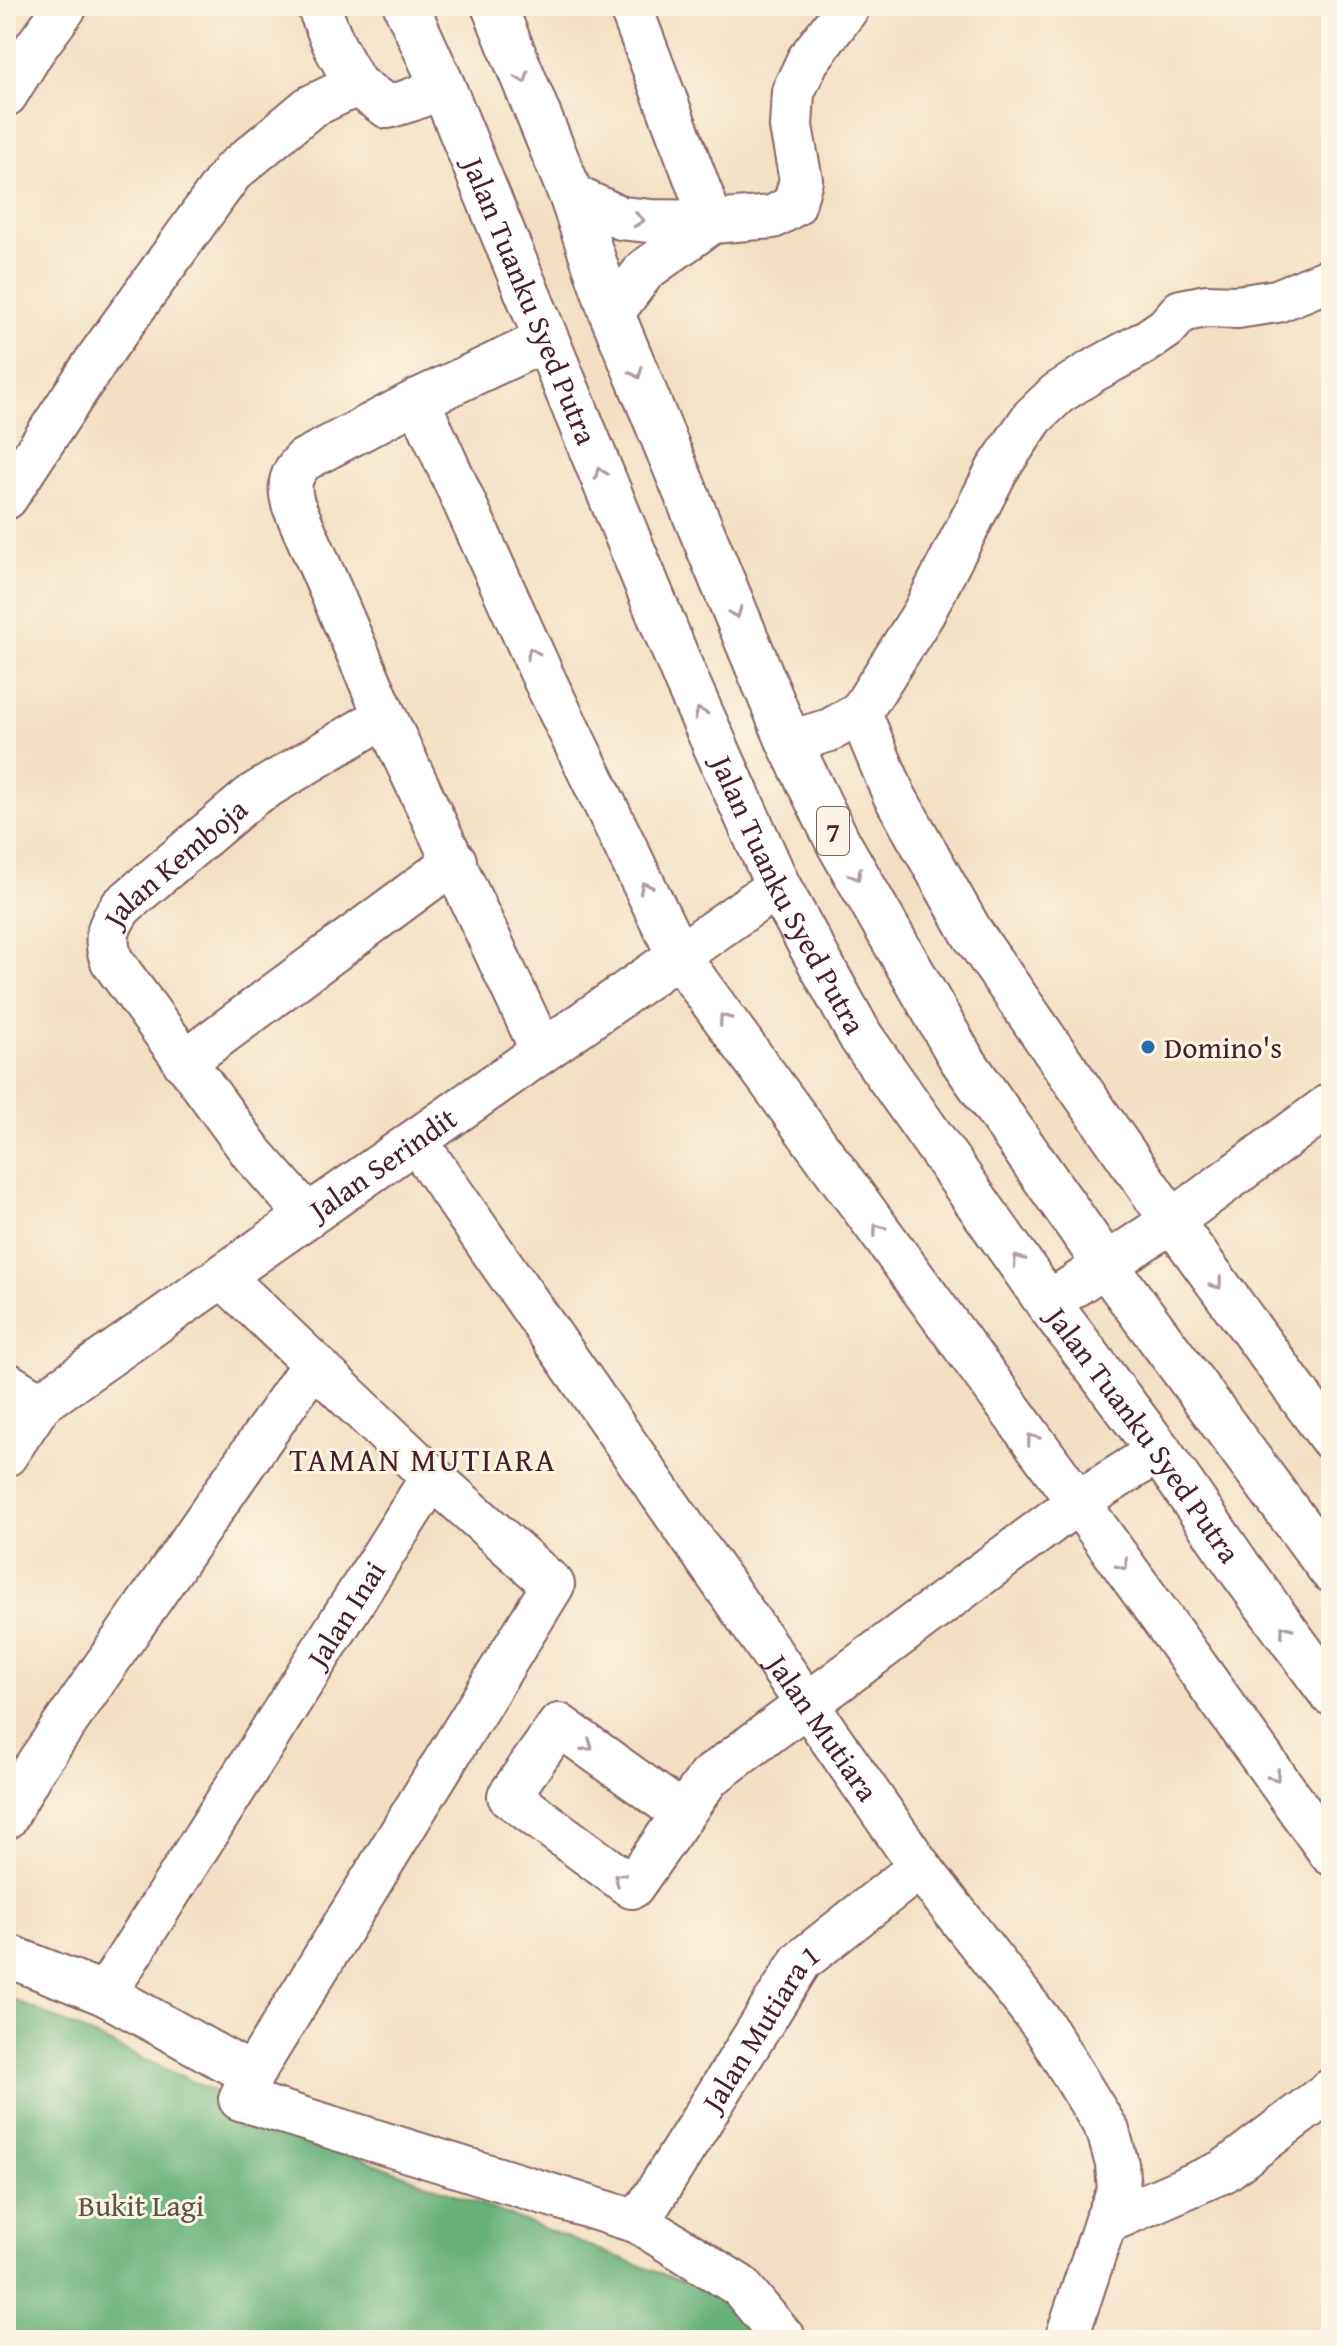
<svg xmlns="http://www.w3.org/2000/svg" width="1337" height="2346" viewBox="0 0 1337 2346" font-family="'Gentium Book Plus',serif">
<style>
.forest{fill:#66b17a;stroke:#586852;stroke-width:2}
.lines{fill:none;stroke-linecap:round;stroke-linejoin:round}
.minor-casing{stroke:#856361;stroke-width:46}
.major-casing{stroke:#856361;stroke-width:48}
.minor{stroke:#fff;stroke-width:42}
.major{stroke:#fff;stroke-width:44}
.oneway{stroke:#ae9aa0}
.poi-dot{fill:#1f6fb2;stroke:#fcf5e5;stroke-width:3}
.labels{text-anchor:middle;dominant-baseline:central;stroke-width:6;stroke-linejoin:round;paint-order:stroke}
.shield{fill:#fcf5e5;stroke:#7f5f63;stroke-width:2}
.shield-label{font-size:28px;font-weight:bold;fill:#4a1f2b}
.street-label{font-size:30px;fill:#4a1f2b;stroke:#fcf5e5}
.poi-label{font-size:30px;fill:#4a1f2b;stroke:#fcf5e5;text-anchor:start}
.park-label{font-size:30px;fill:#5a5449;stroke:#fcf5e5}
.neighbourhood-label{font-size:32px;letter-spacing:2px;fill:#4a1f2b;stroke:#fcf5e5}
</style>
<rect width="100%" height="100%" fill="#fcf5e5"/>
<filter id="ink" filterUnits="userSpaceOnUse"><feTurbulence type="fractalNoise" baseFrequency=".0125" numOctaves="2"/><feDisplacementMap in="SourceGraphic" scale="16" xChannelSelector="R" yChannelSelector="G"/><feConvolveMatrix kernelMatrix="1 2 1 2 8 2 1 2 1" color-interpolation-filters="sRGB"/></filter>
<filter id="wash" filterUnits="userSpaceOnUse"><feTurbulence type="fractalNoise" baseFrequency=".006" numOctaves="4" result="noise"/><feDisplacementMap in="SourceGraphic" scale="32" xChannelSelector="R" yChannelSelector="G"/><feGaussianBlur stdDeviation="1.8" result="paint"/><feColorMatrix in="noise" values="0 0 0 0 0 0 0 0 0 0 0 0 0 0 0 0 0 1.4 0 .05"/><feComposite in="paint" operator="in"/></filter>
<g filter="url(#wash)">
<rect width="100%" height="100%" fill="#f3e0c4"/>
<polygon class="forest" points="6,1996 360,2158 748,2307 794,2340 6,2340"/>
</g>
<g filter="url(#ink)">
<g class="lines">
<defs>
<g id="minor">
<polyline points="318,6 335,47 356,85 388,107 411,100 443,87"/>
<polyline points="630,6 712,222"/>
<polyline points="6,95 33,51 66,6"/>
<polyline points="571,195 621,218 650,221 712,222 773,217 794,205 801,180 791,127 793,92 808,60 849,6"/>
<polyline points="612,314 645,270 712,222"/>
<polyline points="418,400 545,681 679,957 1078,1502 1331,1854"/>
<polyline points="6,498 98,358 232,172 310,107 356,85"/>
<polyline points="860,713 894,795 972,933 1172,1221 1331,1439"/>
<polyline points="789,742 830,730 860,713 923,614 997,470 1033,417 1057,394 1091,372 1144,343 1166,328 1181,311 1206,306 1237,307 1277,301 1331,279"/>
<path d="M542,1051l-157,-335 -92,-212c-5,-19 -3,-30 11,-44l114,-60 128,-60"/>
<polyline points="184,1062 455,861"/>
<path id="s1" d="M416,1141l504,726 123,158 65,106 9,33 2,27 -14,32 -39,117"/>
<path id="s2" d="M307,1215l-55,-62 -140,-192c-9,-22 -4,-36 10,-55l131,-111 132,-79"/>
<polyline points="1048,1303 1172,1221 1331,1104"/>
<polyline points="6,1383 40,1404"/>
<path id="s3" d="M6,1455l34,-51 738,-518"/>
<polyline points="432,1477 553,1585 252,2075 240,2099 638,2222 740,2286 785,2340"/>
<polyline points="683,1814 559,1725 509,1796 632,1887 708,1778 1078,1502 1159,1451"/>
<polyline points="6,1818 31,1773 313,1364"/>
<polyline points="6,1955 105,1994 252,2075"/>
<path id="s4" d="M105,1994l327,-517 -209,-200"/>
<path id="s5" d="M638,2222l163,-261 119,-94"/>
<polyline points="1105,2223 1224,2171 1331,2090"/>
</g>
<g id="major">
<path id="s6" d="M406,6l37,81 243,593 92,206 83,151 187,266 111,148 82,119 90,123"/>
<polyline points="494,6 571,195 612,314 789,742 839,844 961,1058 1105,1264 1331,1570"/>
</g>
</defs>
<use href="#minor" class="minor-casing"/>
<use href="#major" class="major-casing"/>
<use href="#minor" class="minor"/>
<use href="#major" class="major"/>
</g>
<defs><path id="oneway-chevron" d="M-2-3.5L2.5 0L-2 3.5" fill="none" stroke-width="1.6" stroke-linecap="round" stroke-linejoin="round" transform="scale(2)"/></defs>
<g class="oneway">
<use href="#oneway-chevron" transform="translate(523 78) rotate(68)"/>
<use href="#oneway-chevron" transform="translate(639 220) rotate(6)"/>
<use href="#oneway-chevron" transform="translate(637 373) rotate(68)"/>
<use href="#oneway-chevron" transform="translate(600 473) rotate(-112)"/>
<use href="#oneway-chevron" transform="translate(736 613) rotate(68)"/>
<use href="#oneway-chevron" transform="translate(532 653) rotate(-114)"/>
<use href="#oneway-chevron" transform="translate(700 713) rotate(-114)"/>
<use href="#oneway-chevron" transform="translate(856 875) rotate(61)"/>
<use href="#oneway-chevron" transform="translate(645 887) rotate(-116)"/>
<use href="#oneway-chevron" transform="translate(724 1019) rotate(-126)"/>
<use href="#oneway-chevron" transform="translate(878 1229) rotate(-126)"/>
<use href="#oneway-chevron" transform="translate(1018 1260) rotate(-125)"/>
<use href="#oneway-chevron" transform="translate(1217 1284) rotate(54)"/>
<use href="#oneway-chevron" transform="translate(1032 1439) rotate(-126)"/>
<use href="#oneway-chevron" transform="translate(1123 1565) rotate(54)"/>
<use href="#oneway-chevron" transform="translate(1285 1630) rotate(-126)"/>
<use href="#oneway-chevron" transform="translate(588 1746) rotate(36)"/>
<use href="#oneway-chevron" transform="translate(1275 1776) rotate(54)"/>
<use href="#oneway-chevron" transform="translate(619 1878) rotate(-143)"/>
</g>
</g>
<circle class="poi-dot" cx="1148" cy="1047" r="8"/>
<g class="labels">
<rect class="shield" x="817" y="807" width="32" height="48" rx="6"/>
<g class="shield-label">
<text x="833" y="831">7</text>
</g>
<g class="street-label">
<text stroke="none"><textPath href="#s6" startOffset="320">Jalan Tuanku Syed Putra</textPath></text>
<text stroke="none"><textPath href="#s2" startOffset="448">Jalan Kemboja</textPath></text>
<text stroke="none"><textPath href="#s6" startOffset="968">Jalan Tuanku Syed Putra</textPath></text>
<text stroke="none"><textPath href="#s3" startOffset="480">Jalan Serindit</textPath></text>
<text stroke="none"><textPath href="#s6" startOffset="1616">Jalan Tuanku Syed Putra</textPath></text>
<text stroke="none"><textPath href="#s4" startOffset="450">Jalan Inai</textPath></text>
<text stroke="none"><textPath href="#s1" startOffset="714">Jalan Mutiara</textPath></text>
<text stroke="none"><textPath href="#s5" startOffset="230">Jalan Mutiara 1</textPath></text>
</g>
<g class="poi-label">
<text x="1164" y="1047">Domino's</text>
</g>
<g class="park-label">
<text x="141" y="2205">Bukit Lagi</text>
</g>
<g class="neighbourhood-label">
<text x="423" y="1459">TAMAN MUTIARA</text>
</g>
</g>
<rect width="1337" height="2346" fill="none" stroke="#fcf5e5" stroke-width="32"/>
</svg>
